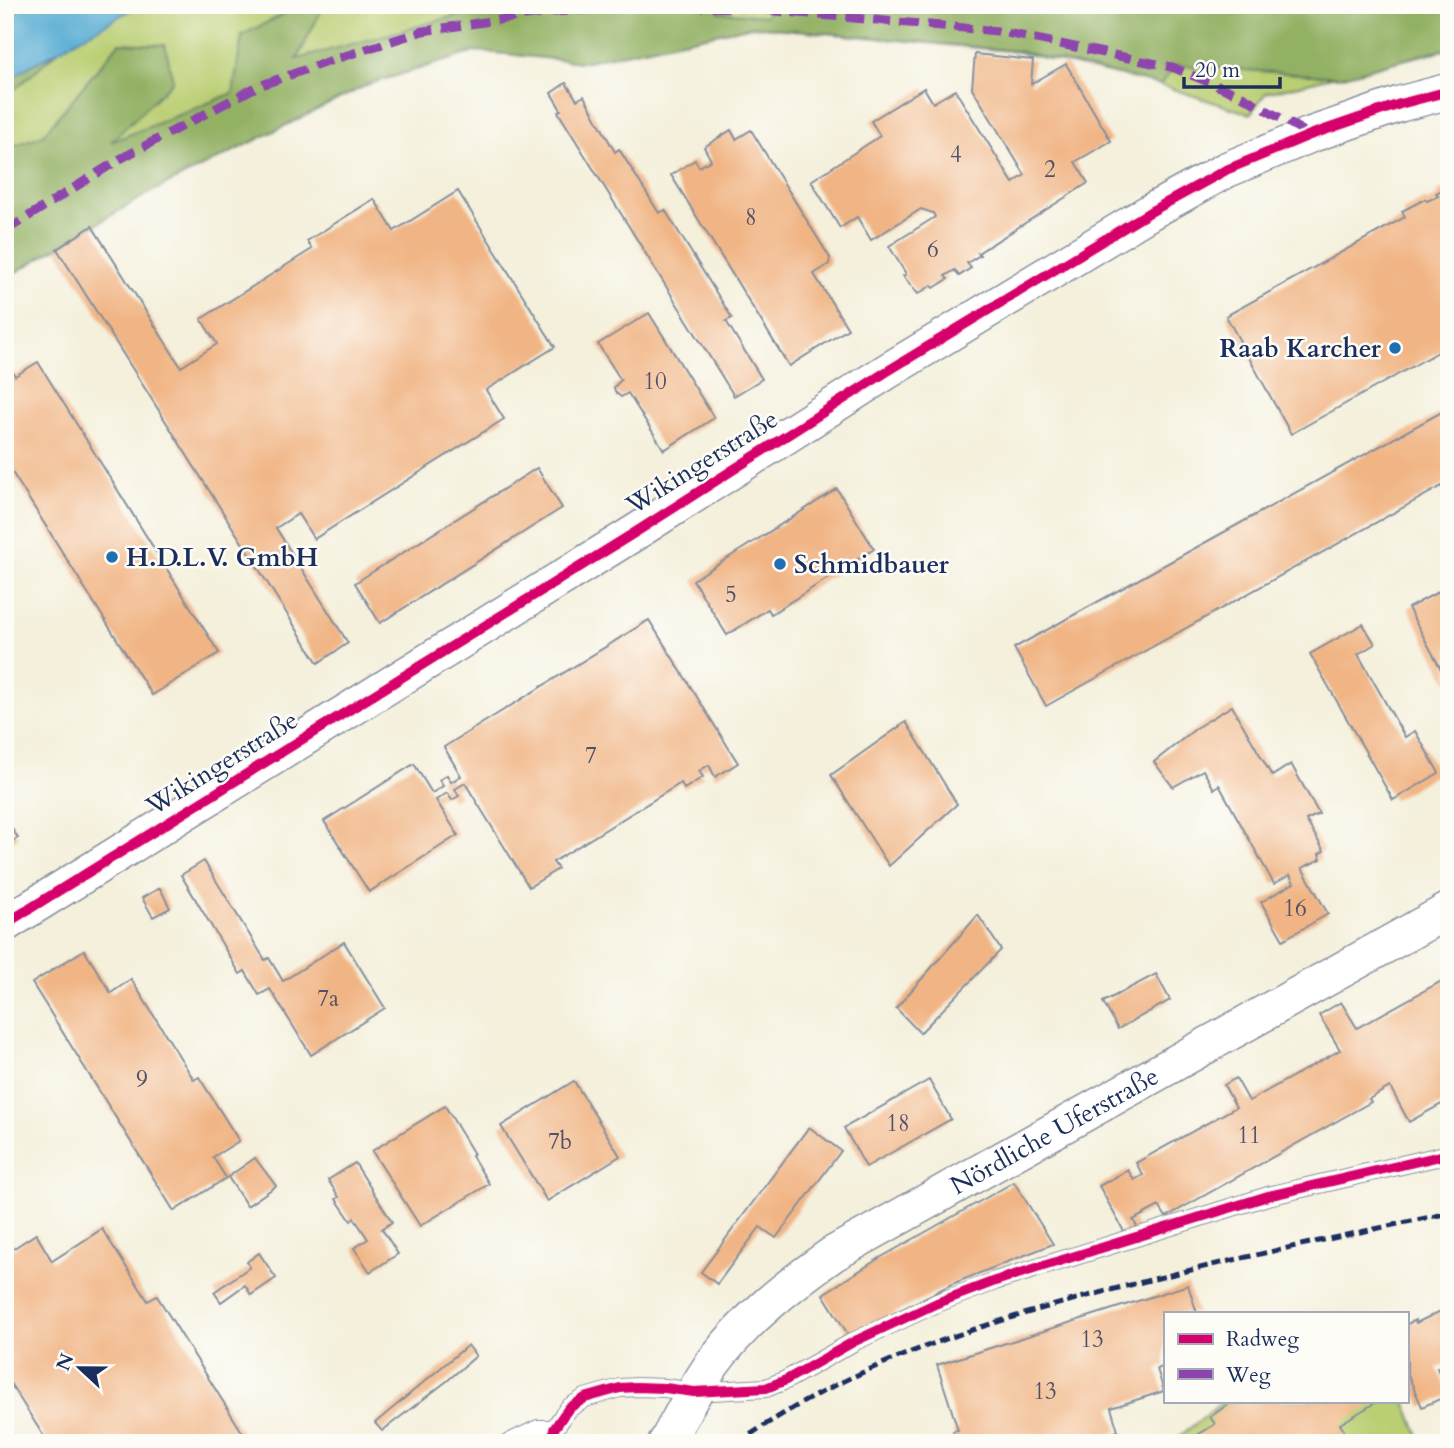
<svg xmlns="http://www.w3.org/2000/svg" width="1454" height="1448" viewBox="0 0 1454 1448" font-family="Cardo,serif">
<style>
.green{fill:#bace72;stroke:#6a7e68;stroke-width:2}
.forest{fill:#93b164;stroke:#577061;stroke-width:2}
.water{fill:#56acd3;stroke:#386e98;stroke-width:2}
.building{fill:#f1b585}
.lines{fill:none;stroke-linecap:round;stroke-linejoin:round}
.service-casing{stroke:#88909d;stroke-width:20}
.minor-casing{stroke:#88909d;stroke-width:38}
.service{stroke:#fff;stroke-width:18}
.minor{stroke:#fff;stroke-width:35}
.rail{stroke:#1b2f5e;stroke-width:5;stroke-dasharray:10 5;stroke-linecap:butt}
.quiet{stroke:#8e44ad;stroke-width:9;stroke-dasharray:18 9;stroke-linecap:butt}
.cycleway-casing{stroke:#fdfcf7;stroke-width:15}
.cycleway{stroke:#d6006c;stroke-width:10}
.poi-dot{fill:#1f6fb2;stroke:#fdfcf7;stroke-width:2.5}
.labels{text-anchor:middle;dominant-baseline:central;stroke-width:5;stroke-linejoin:round;paint-order:stroke}
.number-label{font-size:23px;fill:#505068}
.poi-label{font-size:26px;font-weight:bold;fill:#1b2f5e;stroke:#fdfcf7;text-anchor:start}
.street-label{font-size:26px;fill:#1b2f5e;stroke:#fdfcf7}
</style>
<rect width="100%" height="100%" fill="#fdfcf7"/>
<filter id="ink" filterUnits="userSpaceOnUse"><feTurbulence type="fractalNoise" baseFrequency=".0143" numOctaves="2"/><feDisplacementMap in="SourceGraphic" scale="14" xChannelSelector="R" yChannelSelector="G"/><feConvolveMatrix kernelMatrix="1 2 1 2 8 2 1 2 1" color-interpolation-filters="sRGB"/></filter>
<filter id="wash" filterUnits="userSpaceOnUse"><feTurbulence type="fractalNoise" baseFrequency=".00686" numOctaves="4" result="noise"/><feDisplacementMap in="SourceGraphic" scale="28" xChannelSelector="R" yChannelSelector="G"/><feGaussianBlur stdDeviation="1.57" result="paint"/><feColorMatrix in="noise" values="0 0 0 0 0 0 0 0 0 0 0 0 0 0 0 0 0 1.4 0 .05"/><feComposite in="paint" operator="in"/></filter>
<g filter="url(#wash)">
<rect width="100%" height="100%" fill="#f4f0dc"/>
<g class="green">
<polygon points="5,5 1449,5 1449,49 1266,93 1250,114 1160,85 1018,52 753,26 582,62 477,51 369,84 149,193 5,279"/>
<polygon points="1224,1401 1405,1401 1422,1443 1171,1443"/>
</g>
<g class="forest">
<polygon points="306,5 324,5 297,59 462,14 462,5 717,5 719,12 765,16 773,5 1449,5 1449,49 1435,51 1340,77 1176,65 1160,85 1018,51 753,26 582,62 477,51 369,84 149,193 5,278 5,149 43,135 119,43 165,45 173,81 111,142 233,93 242,35 286,13"/>
<polygon points="58,51 5,98 5,83 23,70"/>
</g>
<polygon class="water" points="5,5 140,5 23,70 5,83"/>
<g id="blocks">
<g class="building">
<polygon points="975,54 1033,60 1031,84 1066,64 1111,141 1075,162 1088,183 978,253 980,255 967,263 971,268 959,276 955,270 945,276 948,279 934,288 932,285 918,294 903,276 906,274 889,246 935,217 933,213 921,209 871,240 857,217 840,228 811,181 880,136 871,121 924,88 933,103 955,90 1013,183 1025,175 972,88"/>
<polygon points="566,83 577,100 584,96 615,152 619,149 659,213 665,210 732,318 726,321 762,379 734,396 558,112 561,110 551,93"/>
<polygon points="731,130 736,139 751,130 830,258 829,264 814,274 848,329 789,366 671,175 695,160 699,167 711,160 704,147"/>
<polygon points="1449,186 1449,346 1291,434 1226,316 1405,217 1402,211 1425,199 1427,201 1438,196 1436,193"/>
<polygon points="458,191 555,347 486,390 504,419 314,539 298,514 276,528 348,643 318,663 57,249 92,226 181,367 217,344 201,319 312,249 307,241 374,199 394,231"/>
<polygon points="649,313 714,418 664,450 628,393 621,397 615,392 614,387 621,380 598,344"/>
<polygon points="5,360 15,376 38,362 219,653 152,695 5,461"/>
<polygon points="1449,408 1449,482 1046,706 1014,648"/>
<polygon points="537,468 562,508 380,623 355,583"/>
<polygon points="837,489 874,549 771,614 768,609 727,635 693,580"/>
<polygon points="1449,586 1449,684 1408,608"/>
<polygon points="649,620 738,763 715,777 709,765 699,771 703,777 684,789 681,783 553,862 558,869 529,887 465,783 455,789 459,796 452,800 447,793 436,800 458,835 369,892 324,821 414,764 432,793 443,786 439,780 447,775 451,782 461,776 444,747"/>
<polygon points="1363,624 1375,644 1358,654 1405,737 1415,731 1439,773 1393,800 1310,654"/>
<polygon points="1232,706 1272,776 1291,764 1319,814 1306,820 1324,851 1319,854 1321,859 1302,868 1328,914 1283,940 1261,902 1294,883 1290,875 1274,884 1219,785 1214,789 1203,770 1173,787 1154,762 1199,726"/>
<polygon points="906,722 957,804 889,866 831,775"/>
<polygon points="5,818 18,838 5,846"/>
<polygon points="204,861 265,960 269,958 283,981 344,942 385,1008 311,1055 270,989 259,995 245,971 240,974 181,875"/>
<polygon points="160,888 170,908 153,917 142,898"/>
<polygon points="978,915 1001,950 920,1033 896,1008"/>
<polygon points="84,950 111,993 131,979 194,1080 199,1077 239,1141 213,1157 226,1178 174,1211 32,983"/>
<polygon points="1156,974 1170,1000 1118,1029 1103,1002"/>
<polygon points="1449,977 1449,1100 1409,1122 1390,1087 1369,1099 1371,1102 1166,1217 1159,1206 1133,1220 1139,1230 1127,1237 1099,1186 1128,1170 1134,1180 1143,1175 1136,1163 1236,1107 1224,1085 1236,1078 1249,1101 1340,1050 1319,1015 1341,1002 1357,1028"/>
<polygon points="929,1080 951,1119 866,1167 844,1128"/>
<polygon points="574,1081 620,1156 547,1201 501,1126"/>
<polygon points="445,1106 474,1154 472,1156 489,1184 420,1226 372,1151"/>
<polygon points="809,1127 841,1151 776,1238 760,1227 717,1284 701,1272"/>
<polygon points="255,1158 276,1186 247,1206 228,1177"/>
<polygon points="355,1163 392,1222 382,1229 398,1254 370,1272 354,1248 368,1239 354,1218 351,1221 336,1199 339,1197 328,1180"/>
<polygon points="1014,1182 1053,1244 952,1284 849,1336 823,1294 878,1259"/>
<polygon points="102,1229 148,1301 157,1296 249,1443 48,1443 5,1375 5,1254 36,1234 52,1261"/>
<polygon points="259,1253 276,1278 251,1295 245,1285 221,1302 214,1292 250,1267 247,1262"/>
<polygon points="1188,1285 1197,1313 1165,1313 1165,1366 1157,1369 1164,1391 1111,1408 1118,1431 1082,1443 957,1443 953,1431 958,1430 937,1365"/>
<polygon points="1449,1307 1449,1363 1437,1368 1449,1395 1422,1407 1407,1373 1407,1324 1415,1320 1416,1323"/>
<polygon points="468,1345 476,1356 447,1381 382,1431 375,1423"/>
<polygon points="1233,1401 1378,1401 1340,1424 1351,1443 1185,1443 1215,1424 1210,1417"/>
</g>
</g>
</g>
<g filter="url(#ink)">
<use href="#blocks" fill-opacity="0" stroke="#88909d" stroke-width="2"/>
<g class="lines">
<defs>
<g id="service">
<polyline points="509,1443 538,1429 554,1429"/>
<polyline points="553,1443 554,1429 563,1416 569,1408 585,1398 620,1388 637,1387 665,1388 694,1392 766,1388 786,1380 855,1341 937,1303 995,1281 1268,1196 1449,1154"/>
</g>
<g id="minor">
<polyline points="5,924 639,530 886,372 1150,212 1226,170 1310,135 1400,104 1449,91"/>
<path id="s1" d="M666,1443c15,-27 29,-55 47,-80 32,-44 76,-78 120,-109l616,-344"/>
</g>
</defs>
<use href="#service" class="service-casing"/>
<use href="#minor" class="minor-casing"/>
<use href="#service" class="service"/>
<use href="#minor" class="minor"/>
<path class="rail" d="M738,1443c109,-77 238,-118 365,-151 114,-30 230,-54 346,-79"/>
<polyline class="quiet" points="5,231 120,159 256,87 332,60 423,31 553,12 646,6 743,8 997,31 1172,67 1242,96 1310,135"/>
<defs>
<g id="cycleway">
<polyline points="5,924 639,530 886,372 1150,212 1226,170 1310,135 1400,104 1449,91"/>
<polyline points="553,1443 554,1429 563,1416 569,1408 585,1398 620,1388 637,1387 665,1388 694,1392 766,1388 786,1380 855,1341 937,1303 995,1281 1268,1196 1449,1154"/>
</g>
</defs>
<use href="#cycleway" class="cycleway-casing"/>
<use href="#cycleway" class="cycleway"/>
</g>
</g>
<g class="poi-dot">
<circle cx="1395" cy="348" r="7"/>
<circle cx="112" cy="557" r="7"/>
<circle cx="780" cy="564" r="7"/>
</g>
<g class="labels">
<g class="number-label">
<text x="956" y="154">4</text>
<text x="1050" y="169">2</text>
<text x="751" y="217">8</text>
<text x="933" y="249">6</text>
<text x="655" y="381">10</text>
<text x="731" y="594">5</text>
<text x="591" y="755">7</text>
<text x="1295" y="908">16</text>
<text x="328" y="998">7a</text>
<text x="142" y="1079">9</text>
<text x="898" y="1123">18</text>
<text x="1249" y="1135">11</text>
<text x="560" y="1141">7b</text>
<text x="1092" y="1339">13</text>
<text x="1045" y="1391">13</text>
</g>
<g class="poi-label">
<text x="1381" y="348" text-anchor="end">Raab Karcher</text>
<text x="126" y="557">H.D.L.V. GmbH</text>
<text x="794" y="564">Schmidbauer</text>
</g>
<g class="street-label">
<text transform="translate(702 462) rotate(-32)">Wikingerstraße</text>
<text transform="translate(222 763) rotate(-32)">Wikingerstraße</text>
<text stroke="none"><textPath href="#s1" startOffset="509">Nördliche Uferstraße</textPath></text>
</g>
</g>
<rect width="1454" height="1448" fill="none" stroke="#fdfcf7" stroke-width="28"/>
<rect x="1164" y="1312" width="245" height="91" fill="#fdfcf7" stroke="#a3aaba" stroke-width="2"/>
<rect x="1178" y="1334" width="35" height="10" fill="#d6006c" stroke="#a3aaba" stroke-width="2"/>
<text x="1226" y="1346" font-size="21" fill="#1b2f5e">Radweg</text>
<rect x="1178" y="1369" width="35" height="10" fill="#8e44ad" stroke="#a3aaba" stroke-width="2"/>
<text x="1226" y="1382" font-size="21" fill="#1b2f5e">Weg</text>
<g transform="translate(80 1368) rotate(292)" stroke="#fdfcf7" stroke-width="5" paint-order="stroke">
<path d="M0-5L12 26L0 18L-12 26Z" fill="#1b2f5e"/>
<text y="-10" font-size="19" font-weight="bold" text-anchor="middle" fill="#1b2f5e">N</text>
</g>
<path d="M1184 77v10h96v-10" fill="none" stroke="#1b2f5e" stroke-width="3.5"/>
<text x="1195" y="77" font-size="21" fill="#1b2f5e" stroke="#fdfcf7" stroke-width="5" paint-order="stroke">20 m</text>
</svg>
